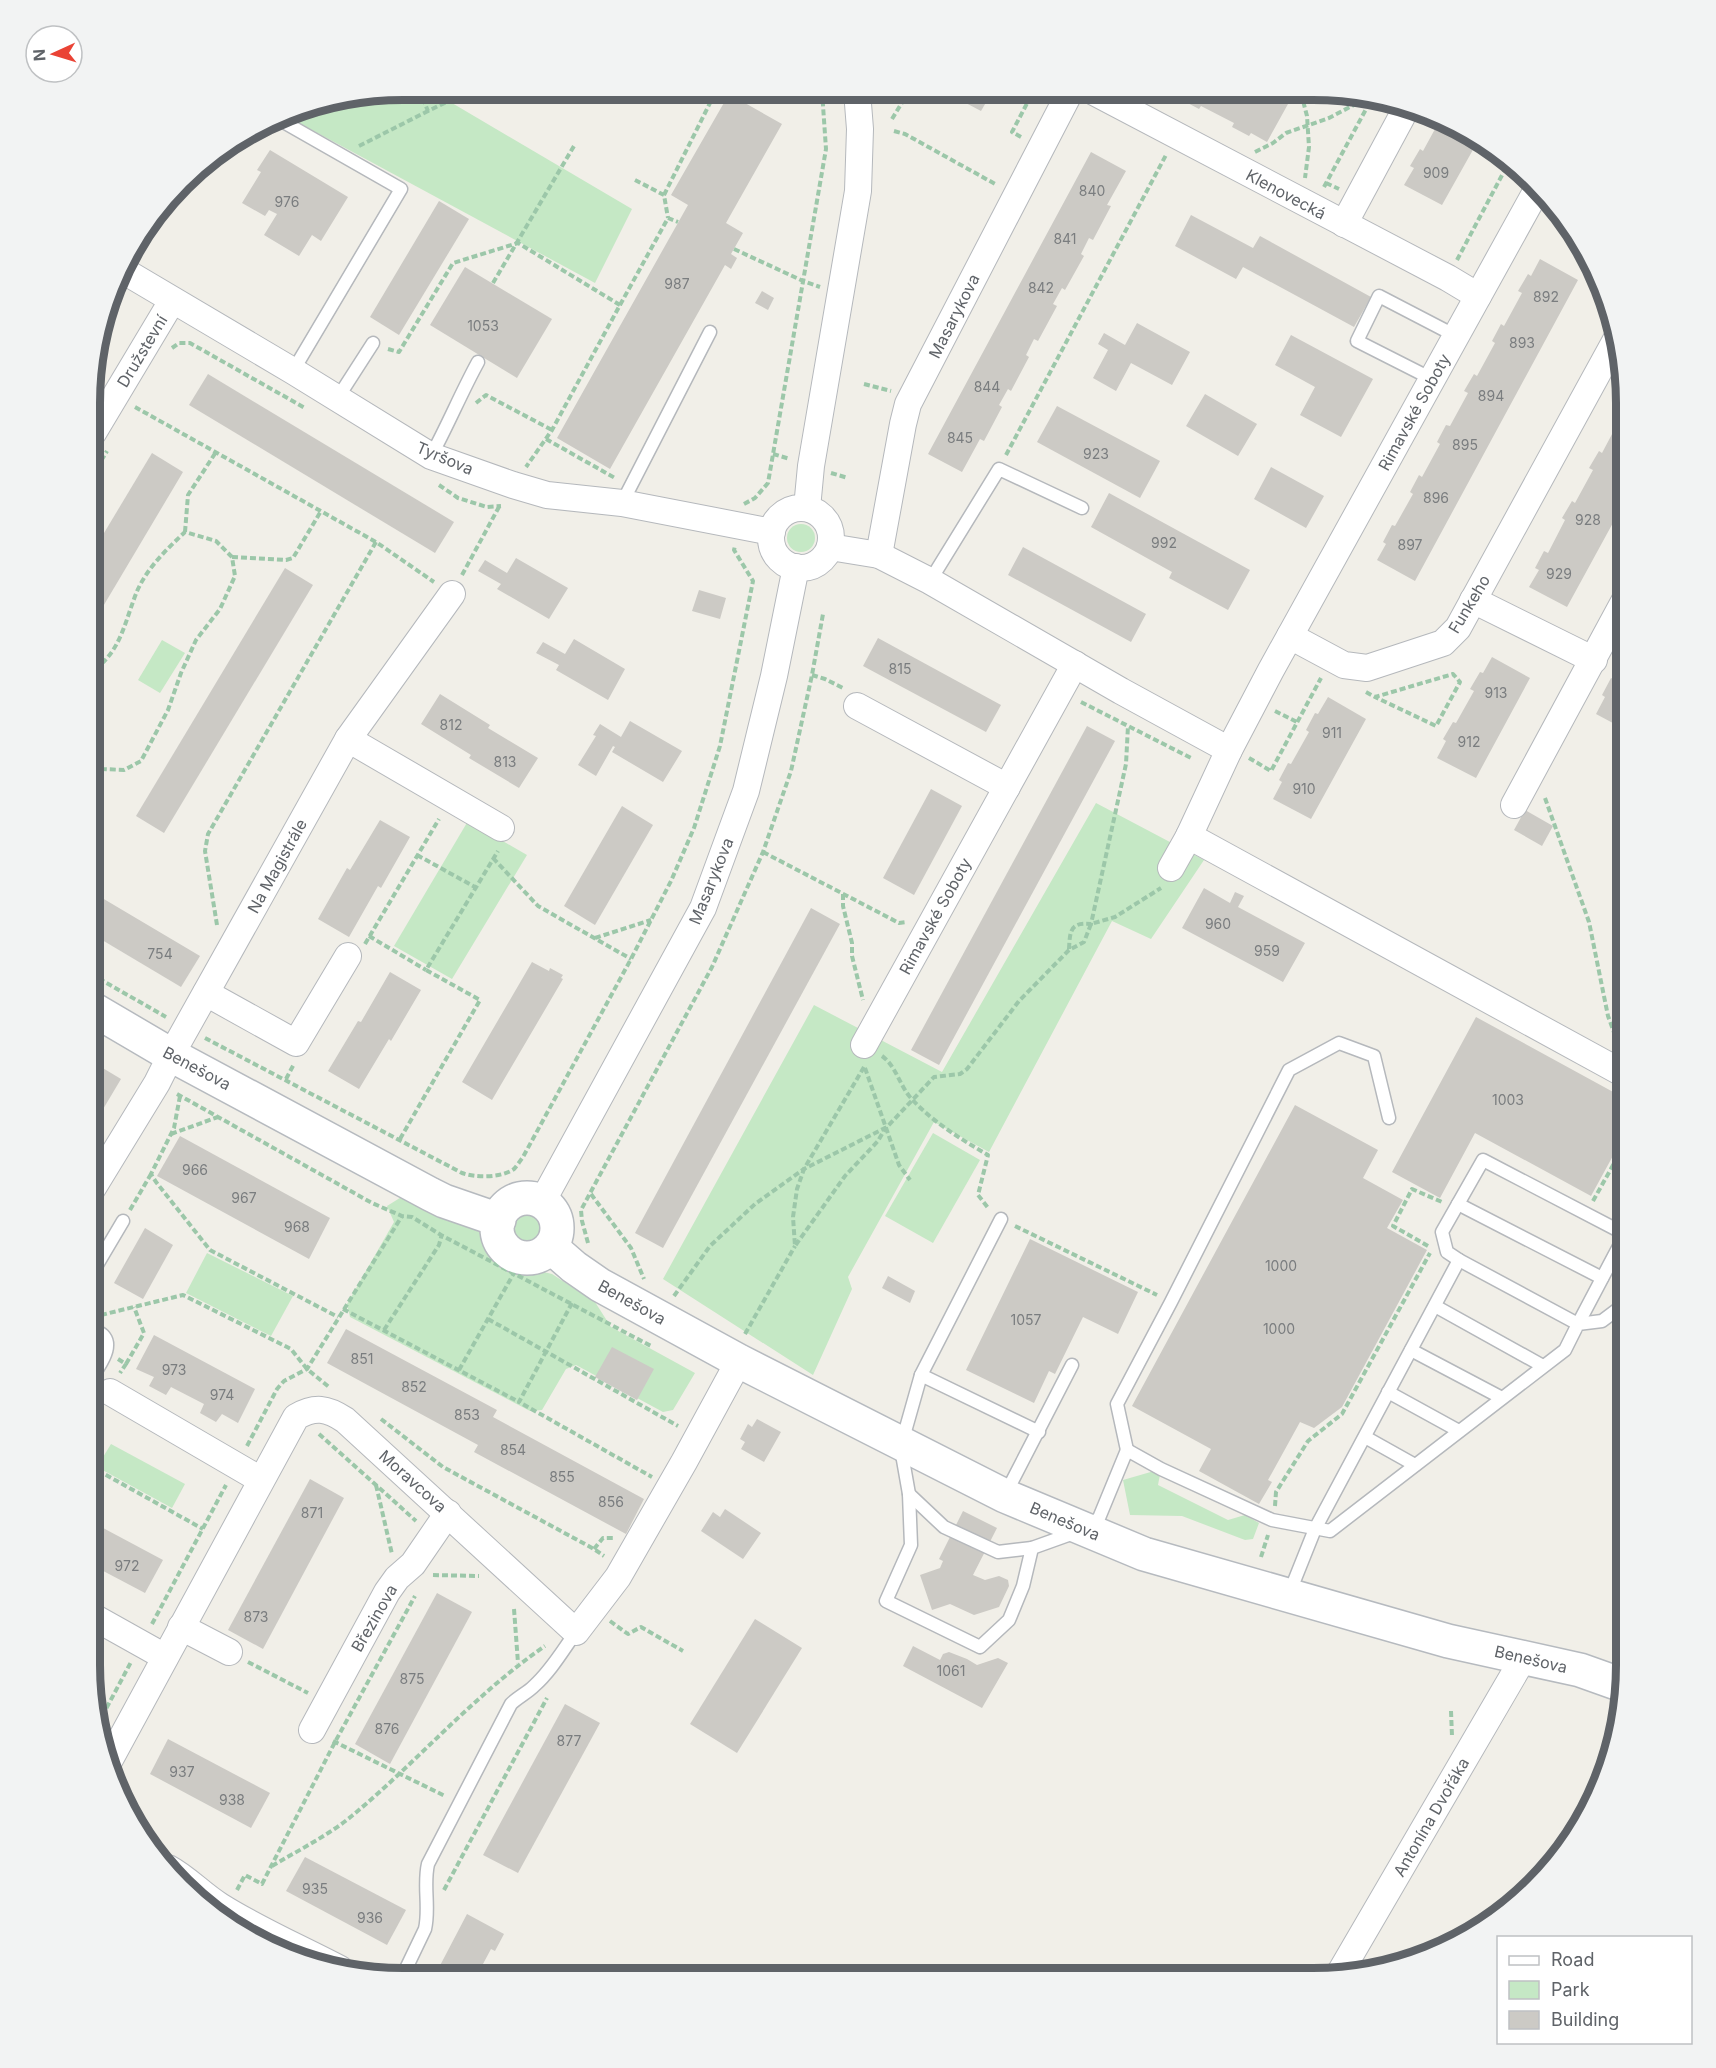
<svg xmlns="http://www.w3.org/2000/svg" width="1716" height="2068" viewBox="0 0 1716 2068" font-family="Inter,sans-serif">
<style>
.green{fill:#c5e8c5}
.building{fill:#cccac5}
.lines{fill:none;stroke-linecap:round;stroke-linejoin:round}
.lane-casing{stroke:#b5b8bc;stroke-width:15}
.street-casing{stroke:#b5b8bc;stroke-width:28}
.secondary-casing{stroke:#b6babf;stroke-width:36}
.path{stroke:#9cc7a9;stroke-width:4;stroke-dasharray:6 3;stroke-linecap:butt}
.lane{stroke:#fff;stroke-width:12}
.street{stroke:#fff;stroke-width:26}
.secondary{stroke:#fff;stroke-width:33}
.labels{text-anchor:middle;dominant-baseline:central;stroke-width:6;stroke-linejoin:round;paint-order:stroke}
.number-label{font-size:14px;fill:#7a7d7f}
.street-label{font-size:16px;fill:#5f6368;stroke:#fff}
.rim{fill:none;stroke:#5f6368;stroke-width:8}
</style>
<rect width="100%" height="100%" fill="#f1efe8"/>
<g class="green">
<polygon points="403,90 430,90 632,209 595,283 286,116 302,107"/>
<circle cx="801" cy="538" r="14"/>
<polygon points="162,640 185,653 160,693 138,680"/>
<polygon points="1096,803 1204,860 1151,939 1112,921 989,1152 934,1122 848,1277 852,1289 813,1375 663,1279 814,1005 942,1072"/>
<polygon points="468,821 527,855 452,979 394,946"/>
<polygon points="933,1133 980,1160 933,1243 885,1216"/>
<polygon points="403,1196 476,1230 486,1237 494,1253 506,1263 552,1274 595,1302 611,1327 695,1373 673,1410 663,1412 576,1365 566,1369 542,1410 530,1411 350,1317 347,1304 394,1222 387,1206"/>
<circle cx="527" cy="1228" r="14"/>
<polygon points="207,1253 293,1296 271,1336 186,1293"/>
<polygon points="111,1444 185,1484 172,1508 97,1467"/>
<polygon points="1161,1469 1158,1485 1228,1520 1245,1515 1259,1523 1253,1539 1245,1540 1182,1516 1130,1515 1123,1480"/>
</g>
<g class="building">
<polygon points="945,92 992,92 981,111"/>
<polygon points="1176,92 1268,92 1288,104 1267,142 1251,133 1249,136 1232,127 1234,123 1201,106 1199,109 1182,100 1183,96"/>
<polygon points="729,94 782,124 726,223 743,233 731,254 737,258 731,269 725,265 610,469 557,438 688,205 671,195"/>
<polygon points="1441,118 1479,139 1442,205 1404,185 1414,168 1410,166 1420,149 1423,151"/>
<polygon points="270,150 348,197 321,241 312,235 299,256 264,235 277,214 269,210 265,216 242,203 261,172 257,170"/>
<polygon points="1091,152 1126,171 1107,205 1111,206 1093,240 1089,238 1081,254 1084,256 1065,290 1062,288 1053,304 1057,306 1038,341 1034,339 1026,355 1029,357 1011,391 1008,389 999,405 1002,407 984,441 980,439 962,472 928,454"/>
<polygon points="439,201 469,219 399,335 370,317"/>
<polygon points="1191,215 1253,248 1260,236 1371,297 1354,327 1243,267 1236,279 1175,246"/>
<polygon points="1540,259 1578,280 1415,581 1377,560 1386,544 1383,542 1392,525 1395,526 1413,494 1410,492 1419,475 1422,477 1440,444 1437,442 1446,425 1450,426 1468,393 1464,391 1474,374 1477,376 1495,343 1492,341 1501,324 1504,326 1522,293 1518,291 1528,274 1531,276"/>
<polygon points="465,267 552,319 517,378 430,325"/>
<polygon points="762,291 774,298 768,310 755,303"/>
<polygon points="1137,323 1190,352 1172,385 1131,363 1116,391 1093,378 1108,350 1098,344 1104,333 1125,345"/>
<polygon points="1291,335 1373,379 1341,437 1300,415 1315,387 1275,365"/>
<polygon points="208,374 454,522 435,553 189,405"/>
<polygon points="1205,394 1257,424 1238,456 1186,426"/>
<polygon points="1626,401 1626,499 1567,607 1529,587 1539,570 1535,568 1544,551 1548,553 1565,520 1562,518 1572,501 1575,503 1593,470 1589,468 1599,451 1602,453 1620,419 1617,418"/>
<polygon points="1057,406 1160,461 1140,498 1037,442"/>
<polygon points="152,453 183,472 92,625 92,553"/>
<polygon points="1271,467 1324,496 1306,528 1254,499"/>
<polygon points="1109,493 1250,570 1228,610 1169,578 1172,572 1091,527"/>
<polygon points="1023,547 1146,614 1131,642 1008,575"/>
<polygon points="516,558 568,588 549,619 497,589 501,584 478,571 485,560 507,573"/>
<polygon points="285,568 313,585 164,833 136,816"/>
<polygon points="699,590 726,598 720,619 692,611"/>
<polygon points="878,638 1001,705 986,732 863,666"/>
<polygon points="574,639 625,669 608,700 556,670 559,665 536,653 543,642 565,654"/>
<polygon points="1492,657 1530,678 1476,778 1437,758 1446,741 1443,739 1453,722 1456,723 1474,691 1470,689 1480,672 1483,673"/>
<polygon points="1626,659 1626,730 1596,714 1605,697 1602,695 1611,678 1615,680"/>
<polygon points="440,694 490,725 488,728 538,758 519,788 469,758 471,755 421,724"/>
<polygon points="1328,697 1366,719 1311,819 1273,799 1282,782 1279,780 1288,763 1291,764 1309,732 1306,730 1315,713 1318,714"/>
<polygon points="630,721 682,751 663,782 612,752 615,747 613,746 596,776 578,765 596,736 593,735 600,724 621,737"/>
<polygon points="1087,726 1115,741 939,1065 911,1050"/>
<polygon points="931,789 962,806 914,895 883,878"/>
<polygon points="622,806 653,825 595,925 564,906"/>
<polygon points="1525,810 1553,826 1542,846 1514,830"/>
<polygon points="380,820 410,837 381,888 378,886 349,937 318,919 347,868 350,870"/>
<polygon points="1204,888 1230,903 1235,892 1244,896 1238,907 1305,943 1283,982 1182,928"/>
<polygon points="92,892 200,956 181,987 92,934"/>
<polygon points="811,908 840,924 663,1248 635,1233"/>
<polygon points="532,962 549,971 550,968 563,975 561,978 563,979 492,1100 462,1082"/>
<polygon points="390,972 421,990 391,1041 389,1039 359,1089 328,1071 358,1021 361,1022"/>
<polygon points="1476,1017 1626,1099 1626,1132 1591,1196 1475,1133 1440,1198 1392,1172"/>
<polygon points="91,1061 121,1079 96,1121 91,1118"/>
<polygon points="1295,1105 1378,1150 1363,1178 1403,1200 1387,1228 1427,1250 1342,1407 1314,1428 1300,1422 1268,1480 1272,1482 1259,1504 1199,1471 1211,1449 1132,1406"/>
<polygon points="180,1136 330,1218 309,1259 157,1176"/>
<polygon points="145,1228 173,1245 143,1299 114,1283"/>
<polygon points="1030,1239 1138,1292 1118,1334 1083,1317 1055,1374 1049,1371 1034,1403 966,1370"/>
<polygon points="888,1276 915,1291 910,1303 882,1288"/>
<polygon points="346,1329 497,1410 493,1417 644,1499 626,1534 474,1452 478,1445 327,1363"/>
<polygon points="154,1335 255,1389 238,1423 222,1414 216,1422 200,1413 204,1404 171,1387 166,1395 149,1386 154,1377 136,1369"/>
<polygon points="612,1347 654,1369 637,1400 595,1377"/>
<polygon points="757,1419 781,1432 764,1462 741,1449 745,1442 740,1439 748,1424 752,1427"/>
<polygon points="310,1479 344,1498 263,1649 228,1630"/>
<polygon points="725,1509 761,1533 743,1559 701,1531 713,1512 720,1517"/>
<polygon points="963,1511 997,1528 973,1575 985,1580 999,1576 1008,1580 1009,1586 999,1607 974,1615 950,1604 932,1610 920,1575 940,1568 943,1561 939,1559"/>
<polygon points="90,1521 163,1560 145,1593 90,1564"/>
<polygon points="437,1593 472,1612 390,1764 355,1744"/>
<polygon points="755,1619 802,1648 737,1753 690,1724"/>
<polygon points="913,1646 940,1660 943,1654 949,1652 967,1659 977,1665 998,1658 1008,1663 982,1708 903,1666"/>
<polygon points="565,1704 600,1723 518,1873 483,1855"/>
<polygon points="168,1739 270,1793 251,1828 150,1774"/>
<polygon points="305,1857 406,1910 387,1945 286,1891"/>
<polygon points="467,1914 504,1934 495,1951 491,1949 476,1977 434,1977"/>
</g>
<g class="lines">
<defs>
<g id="lane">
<polyline points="280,120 401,189 293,371"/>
<polyline points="1432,379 1357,341 1379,296 1456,336"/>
<polyline points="337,399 373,343"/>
<path d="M431,456c17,-31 30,-63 47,-94"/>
<polyline points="622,503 710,332"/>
<polyline points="930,581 999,469 1082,508"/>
<polyline points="1458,1204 1602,1278"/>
<polyline points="1001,1219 921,1375 1039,1432"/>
<polyline points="1459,1260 1578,1324 1626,1233"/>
<polyline points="91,1275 123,1221"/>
<polyline points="1435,1306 1543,1366"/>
<polyline points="1411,1350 1502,1398"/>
<polyline points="921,1375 906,1428 900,1443 909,1494 911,1545 886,1601 980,1647 1009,1620 1023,1586 1032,1548 1085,1529 1099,1518 1127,1450 1161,1469 1272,1520 1330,1531 1565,1350 1578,1324 1602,1321 1626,1303"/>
<path d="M91,1379c6,-10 24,-32 12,-44 -3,-3 -9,-5 -12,-7"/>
<polyline points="1388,1392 1459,1431"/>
<polyline points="1365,1437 1415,1465"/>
<polyline points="1127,1450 1117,1404 1171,1302 1289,1070 1339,1043 1374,1056 1389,1118"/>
<polyline points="909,1494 944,1527 998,1552 1032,1548"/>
<polyline points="1005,1495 1072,1365"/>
<polyline points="1289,1594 1315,1529 1459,1260 1447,1252 1442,1232 1483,1160 1625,1234"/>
<path d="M402,1977l23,-48c5,-21 -2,-44 3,-65l83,-160c7,-7 16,-11 23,-18 17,-15 29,-36 42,-54"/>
</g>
<g id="street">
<polyline points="1094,92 1448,278 1478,296"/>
<polyline points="1344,224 1407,107"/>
<polyline points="124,271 293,371 431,456 513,485 547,495 622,503 772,532"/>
<polyline points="93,433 172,301"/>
<polyline points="807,508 811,466 858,191 860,129 857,91"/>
<circle cx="801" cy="538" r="30"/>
<polyline points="830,547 879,555 930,581 1121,691 1229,750"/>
<polyline points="879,555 903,424 908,404 1070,92"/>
<polyline points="1473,600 1594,660"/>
<polyline points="1290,636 1344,665 1367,668 1443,643 1458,628 1617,338"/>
<polyline points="857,706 1007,787"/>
<polyline points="348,739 501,828"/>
<polyline points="1514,805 1626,598"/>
<polyline points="1189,836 1626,1075"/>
<polyline points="1171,868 1189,836 1229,750 1271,670 1538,188"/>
<polyline points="206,993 296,1043 348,956"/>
<polyline points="864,1045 1075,664"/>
<polyline points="91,1191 157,1083 171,1055 348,739 452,594"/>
<polyline points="542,1202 703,908 746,791 774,676 796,567"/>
<polyline points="110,1392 261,1480"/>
<polyline points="90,1615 165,1657"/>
<polyline points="181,1627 229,1652"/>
<polyline points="312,1730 387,1592 397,1578 413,1564 448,1513"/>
<path d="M108,1763l188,-346c19,-11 31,-9 49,3l231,212 42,-55 66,-115 55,-101"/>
<path d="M168,1868c19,10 34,27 52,38 38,24 80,42 120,63"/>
<polyline points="1338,1976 1524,1657"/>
</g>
<g id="secondary">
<polyline points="91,1008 171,1055 430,1194 444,1201 499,1220"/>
<circle cx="527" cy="1228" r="30"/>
<polyline points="551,1247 574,1267 600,1285 739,1361 1005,1496 1144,1554 1448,1641 1580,1670 1625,1686"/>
</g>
</defs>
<use href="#lane" class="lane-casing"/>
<use href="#street" class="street-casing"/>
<use href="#secondary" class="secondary-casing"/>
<g class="path">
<polyline points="419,90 428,111 469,91"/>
<polyline points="1301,93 1307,116 1309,147 1305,178"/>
<polyline points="892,119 909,91"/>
<polyline points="894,131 905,134 997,185"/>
<polyline points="1021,137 1012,132 1033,92"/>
<polyline points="359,146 428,111"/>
<polyline points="1255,152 1273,143 1286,133 1329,118 1369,97"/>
<polyline points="635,180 664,195 668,218"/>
<polyline points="1326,183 1339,189"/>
<polyline points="1324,187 1372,98"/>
<polyline points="664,195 716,91"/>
<polyline points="734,249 803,281 820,287"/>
<polyline points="1457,260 1509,162"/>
<polyline points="493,283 574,146"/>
<polyline points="620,305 668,218 678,222"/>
<polyline points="172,348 179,343 190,343 305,408"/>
<polyline points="388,349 399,352 453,263 518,243 620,305 552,430 526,467"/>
<polyline points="864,384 891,391"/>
<polyline points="476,403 486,395 552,430"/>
<polyline points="135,407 376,542 434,582"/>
<polyline points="546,439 615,478"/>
<polyline points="773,454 790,459"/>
<polyline points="1006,455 1166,155"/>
<polyline points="831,473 848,478"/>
<polyline points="92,476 107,451"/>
<polyline points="439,485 458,498 487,507 501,506"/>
<polyline points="744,504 755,498 768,483 826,149 822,91"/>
<polyline points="185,532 188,495 216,452"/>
<polyline points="232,557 286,560 293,558 321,511"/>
<polyline points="462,575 500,505"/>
<polyline points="812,675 825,679 843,688"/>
<polyline points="1366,692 1375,697 1453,674 1460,682 1436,726 1375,697"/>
<polyline points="1081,702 1191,758"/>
<polyline points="1275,711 1297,722"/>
<polyline points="1249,758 1271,771 1321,678"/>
<path d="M92,767l10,2 22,1 17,-9 27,-51 13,-37 15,-33 24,-31 15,-33 -3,-19 -16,-16 -31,-9c-18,17 -36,34 -47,57 -13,30 -16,63 -46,82"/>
<polyline points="1545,798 1589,922 1608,1016 1619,1046"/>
<polyline points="763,852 899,923 907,922"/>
<polyline points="417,855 475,887"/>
<polyline points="493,858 538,906 631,959"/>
<polyline points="843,894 843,906 852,943 852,956 863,1000"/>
<polyline points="217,925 205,851 208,834 376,542"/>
<polyline points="369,936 426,970"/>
<polyline points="595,938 651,920"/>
<polyline points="365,944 439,819"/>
<path d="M1069,949c1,-18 1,-27 22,-25l35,-160 2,-38"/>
<polyline points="91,974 166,1017"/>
<path d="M205,1038l257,135c14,5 39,5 52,-4 3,-3 6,-8 9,-12l108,-198 40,-78 23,-53 26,-82 33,-165 -19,-31 1,-4"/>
<path d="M882,1056c14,10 17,28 28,41 22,25 51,42 78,58l-10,40 11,14"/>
<polyline points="864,1067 804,1169 797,1189 793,1217 795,1246 845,1176 878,1141 886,1127"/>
<polyline points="865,1068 899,1165 910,1180"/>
<polyline points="286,1079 294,1064"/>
<polyline points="177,1094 372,1203 402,1216 412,1217 441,1235 651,1346"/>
<polyline points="180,1096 174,1128 151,1174 156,1182 210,1250 338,1317"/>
<polyline points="171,1134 218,1117"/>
<polyline points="400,1139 480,1000 426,970 498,851"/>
<polyline points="591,1194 631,1248 644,1279"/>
<polyline points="1593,1201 1626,1142"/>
<polyline points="130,1210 151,1174"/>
<polyline points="1015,1226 1157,1295"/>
<polyline points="588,1243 582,1221 581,1210 712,967 763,852 791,771 812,675 823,614"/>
<polyline points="1428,1246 1393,1226 1412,1189 1442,1202"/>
<polyline points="674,1296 710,1246 755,1204 804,1169 887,1127 934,1077 960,1074 967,1069 1019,1001 1069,950 1084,942 1091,924 1115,917 1161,888"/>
<polyline points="572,1303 519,1402 652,1477"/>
<polyline points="343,1309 519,1402"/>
<polyline points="101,1315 183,1295 291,1349 307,1369 329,1387"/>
<polyline points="488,1319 678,1426"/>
<polyline points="384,1330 439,1245 442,1234"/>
<polyline points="745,1334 795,1246"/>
<polyline points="118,1359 126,1364 120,1373"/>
<polyline points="126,1364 144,1333 134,1307"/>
<polyline points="459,1370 514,1273"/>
<polyline points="381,1419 443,1467 594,1549 604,1556"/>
<polyline points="91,1426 99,1411"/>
<polyline points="319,1434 416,1521"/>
<polyline points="247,1446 277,1389 284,1381 307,1369 402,1216"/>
<polyline points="90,1466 203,1529"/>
<polyline points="376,1485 392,1554"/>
<polyline points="1275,1506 1276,1492 1308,1441 1342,1414 1430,1253"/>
<polyline points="594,1549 603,1538 615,1538"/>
<polyline points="1261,1557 1268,1535"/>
<polyline points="433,1575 479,1576"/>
<polyline points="514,1609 518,1663"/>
<polyline points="610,1621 628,1634 641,1627 683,1651"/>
<polyline points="152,1624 226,1485"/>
<polyline points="248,1662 308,1693"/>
<polyline points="1451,1711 1452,1736"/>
<polyline points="98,1724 131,1662"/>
<polyline points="333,1741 445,1796"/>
<path d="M272,1866c27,-16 57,-31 81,-51 66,-55 122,-121 192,-169"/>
<polyline points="237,1890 245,1875 262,1884 335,1742 415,1596"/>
<polyline points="444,1890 547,1698"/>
</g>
<use href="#lane" class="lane"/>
<use href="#street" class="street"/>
<use href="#secondary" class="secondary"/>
</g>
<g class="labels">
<g class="number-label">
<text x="1436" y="172">909</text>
<text x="1092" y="190">840</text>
<text x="287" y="201">976</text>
<text x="1065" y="238">841</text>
<text x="677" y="283">987</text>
<text x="1041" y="287">842</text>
<text x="1546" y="296">892</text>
<text x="483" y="325">1053</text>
<text x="1522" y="342">893</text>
<text x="987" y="386">844</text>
<text x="1491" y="395">894</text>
<text x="960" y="437">845</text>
<text x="1465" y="444">895</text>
<text x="1096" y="453">923</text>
<text x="1436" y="497">896</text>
<text x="1588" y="519">928</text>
<text x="1164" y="542">992</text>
<text x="1410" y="544">897</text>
<text x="1559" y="573">929</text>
<text x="900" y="668">815</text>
<text x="1496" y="692">913</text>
<text x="451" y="724">812</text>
<text x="1332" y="732">911</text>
<text x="1469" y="741">912</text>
<text x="505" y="761">813</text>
<text x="1304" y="788">910</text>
<text x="1218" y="923">960</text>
<text x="1267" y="950">959</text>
<text x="160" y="953">754</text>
<text x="1508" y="1099">1003</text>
<text x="195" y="1169">966</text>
<text x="244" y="1197">967</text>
<text x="297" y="1226">968</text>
<text x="1281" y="1265">1000</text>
<text x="1026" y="1319">1057</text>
<text x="1279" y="1328">1000</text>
<text x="362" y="1358">851</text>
<text x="174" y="1369">973</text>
<text x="414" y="1386">852</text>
<text x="222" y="1394">974</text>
<text x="467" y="1414">853</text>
<text x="513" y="1449">854</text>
<text x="562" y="1476">855</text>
<text x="611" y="1501">856</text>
<text x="312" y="1512">871</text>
<text x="127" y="1565">972</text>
<text x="256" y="1616">873</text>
<text x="951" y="1670">1061</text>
<text x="412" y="1678">875</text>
<text x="387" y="1728">876</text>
<text x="569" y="1740">877</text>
<text x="182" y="1771">937</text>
<text x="232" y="1799">938</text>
<text x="315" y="1888">935</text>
<text x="370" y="1917">936</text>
</g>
<g class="street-label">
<text transform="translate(1286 194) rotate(28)">Klenovecká</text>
<text transform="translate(954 316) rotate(-63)">Masarykova</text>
<text transform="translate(142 351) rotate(-59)">Družstevní</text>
<text transform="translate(1414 412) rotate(-61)">Rimavské Soboty</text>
<text transform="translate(445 458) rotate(23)">Tyršova</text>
<text transform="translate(1469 604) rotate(-59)">Funkeho</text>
<text transform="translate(277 866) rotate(-61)">Na Magistrále</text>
<text transform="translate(711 881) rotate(-68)">Masarykova</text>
<text transform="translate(935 916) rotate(-61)">Rimavské Soboty</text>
<text transform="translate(197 1068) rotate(28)">Benešova</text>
<text transform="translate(632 1302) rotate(29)">Benešova</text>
<text transform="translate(413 1481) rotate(42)">Moravcova</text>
<text transform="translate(1065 1521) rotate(23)">Benešova</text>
<text transform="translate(374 1618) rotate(-60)">Březinova</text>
<text transform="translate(1531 1659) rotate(13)">Benešova</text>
<text transform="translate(1431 1817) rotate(-60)">Antonína Dvořáka</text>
</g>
</g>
<path d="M0 0H1716V2068H0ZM403 100H1313A303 303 0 0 1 1616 403V1665A303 303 0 0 1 1313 1968H403A303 303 0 0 1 100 1665V403A303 303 0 0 1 403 100Z" fill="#f2f3f3" fill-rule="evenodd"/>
<path class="rim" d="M403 100H1313A303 303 0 0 1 1616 403V1665A303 303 0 0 1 1313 1968H403A303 303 0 0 1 100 1665V403A303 303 0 0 1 403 100Z"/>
<rect x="1497" y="1936" width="195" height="108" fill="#ffffff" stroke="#bfc1c3" stroke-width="1.5"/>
<rect x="1509" y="1956" width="30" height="9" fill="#ffffff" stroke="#bfc1c3" stroke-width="1.5"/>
<text x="1551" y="1966" font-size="18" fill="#5f6368">Road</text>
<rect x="1509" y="1981" width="30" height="18" fill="#c5e8c5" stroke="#bfc1c3" stroke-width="1.5"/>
<text x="1551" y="1996" font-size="18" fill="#5f6368">Park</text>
<rect x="1509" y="2011" width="30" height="18" fill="#cccac5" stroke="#bfc1c3" stroke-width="1.5"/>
<text x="1551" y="2026" font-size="18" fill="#5f6368">Building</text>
<g transform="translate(54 54) rotate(266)"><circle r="28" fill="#ffffff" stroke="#bfc1c3" stroke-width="1.5"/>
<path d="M0-4.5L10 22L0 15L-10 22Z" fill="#ea4335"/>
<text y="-9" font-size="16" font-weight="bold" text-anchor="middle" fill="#5f6368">N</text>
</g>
</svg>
